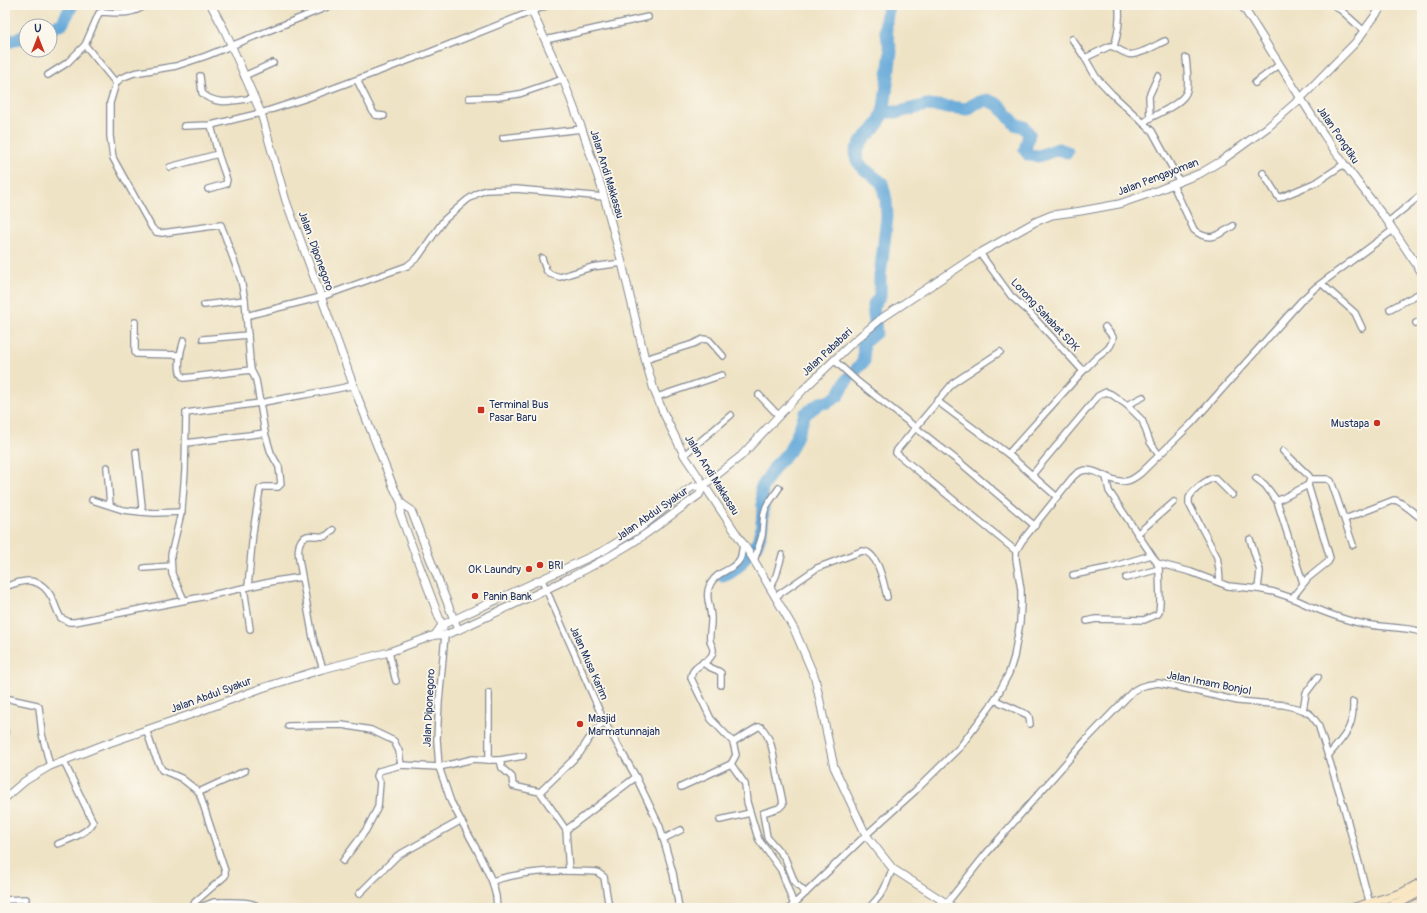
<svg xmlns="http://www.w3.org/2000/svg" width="1427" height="913" viewBox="0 0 1427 913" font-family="Pangolin,sans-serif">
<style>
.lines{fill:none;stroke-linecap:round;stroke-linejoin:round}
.river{stroke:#64a8d9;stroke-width:13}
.minor-casing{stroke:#858992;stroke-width:8}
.tertiary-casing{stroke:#858992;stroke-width:9}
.secondary-casing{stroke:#858992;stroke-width:10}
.minor{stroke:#fff;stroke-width:5.5}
.tertiary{stroke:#fff;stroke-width:7}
.secondary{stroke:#f9e7c3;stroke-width:8}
.poi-dot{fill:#c8321e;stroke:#fbf7ec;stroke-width:1.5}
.labels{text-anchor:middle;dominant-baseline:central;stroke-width:3.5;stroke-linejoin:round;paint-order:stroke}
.street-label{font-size:11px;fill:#1b2f5e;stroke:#fbf7ec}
.poi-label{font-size:11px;fill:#1b2f5e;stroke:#fbf7ec;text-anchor:start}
</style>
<rect width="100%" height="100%" fill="#fbf7ec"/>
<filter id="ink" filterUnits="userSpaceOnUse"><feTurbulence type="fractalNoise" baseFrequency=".025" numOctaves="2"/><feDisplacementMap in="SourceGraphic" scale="8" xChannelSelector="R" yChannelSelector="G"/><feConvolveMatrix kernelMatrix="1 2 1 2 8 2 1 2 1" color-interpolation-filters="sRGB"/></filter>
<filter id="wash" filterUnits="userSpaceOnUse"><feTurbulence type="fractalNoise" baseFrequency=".012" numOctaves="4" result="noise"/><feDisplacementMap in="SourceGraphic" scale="16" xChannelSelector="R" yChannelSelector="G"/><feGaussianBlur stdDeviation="0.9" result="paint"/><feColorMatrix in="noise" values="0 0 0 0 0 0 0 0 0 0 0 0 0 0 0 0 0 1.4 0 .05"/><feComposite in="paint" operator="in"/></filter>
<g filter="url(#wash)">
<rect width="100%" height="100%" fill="#efe3c5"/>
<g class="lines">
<g class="river">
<polyline points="50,28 62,24 72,5"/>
<polyline points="5,43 26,36"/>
<polyline points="884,109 888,112 899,112 927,105 967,109 976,103 987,100 999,105 1015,124 1024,127 1029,134 1025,150 1029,155 1039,156 1058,149 1067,152"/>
<path d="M723,576c11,-4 16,-10 23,-20 3,-4 7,-7 10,-11 8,-13 8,-42 5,-56l15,-24 13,-13 9,-19 7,-19 15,-11 8,-1 10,-6 8,-15 18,-20 -1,-18 13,-11 -3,-26 7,-10v-20l7,-59 -1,-17 -4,-17 -19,-15 -6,-8 -1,-9 6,-10 11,-11 6,-8 5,-13 7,-58 -5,-19v-12l3,-15"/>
</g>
</g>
</g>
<g filter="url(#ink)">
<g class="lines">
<defs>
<g id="minor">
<polyline points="1334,5 1342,11 1364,31"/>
<polyline points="1072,39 1085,58"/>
<polyline points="545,40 648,17"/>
<path d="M1165,41c-9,4 -29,16 -37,13 -7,-2 -11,-7 -18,-8l-25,12 11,19 16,17 40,37 28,51"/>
<polyline points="85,45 116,83 121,78 134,73 176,66 206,56 332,5"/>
<path d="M1114,46c5,-14 6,-26 5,-41"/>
<path d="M48,75l19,-12 18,-18 14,-32 3,-1c16,1 30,3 44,-7"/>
<path d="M200,76l2,17c14,14 35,7 52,5"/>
<polyline points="244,76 273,63"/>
<polyline points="357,80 373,112 375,115 384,116"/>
<polyline points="116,83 110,103 110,136 113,158 152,228 156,232 162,233 221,225 241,280 245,300"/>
<polyline points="1255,83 1279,65"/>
<polyline points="469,98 498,97 519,94 563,79"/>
<path d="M1150,118c10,-5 35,-16 37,-28 2,-9 0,-22 -1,-32"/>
<polyline points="1143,123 1150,118 1149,96 1158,76"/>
<polyline points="184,126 211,125 261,113 307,98 423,55 548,5"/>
<polyline points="503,138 582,129"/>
<polyline points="170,167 218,154"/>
<polyline points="1263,173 1279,198 1317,182 1344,164"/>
<path d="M1173,185l21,45c15,13 25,5 39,-4"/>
<polyline points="208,189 226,184 227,180 218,154 211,125"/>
<polyline points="1388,222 1422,194"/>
<polyline points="980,253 1011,296 1028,311 1083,371"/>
<polyline points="542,258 546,270 550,274 560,277 592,267 622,263"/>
<polyline points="1322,284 1355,313 1362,328"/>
<path d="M204,305l41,-5 5,61 1,9 5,10 4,23c31,-7 63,-10 94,-18"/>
<polyline points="1390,309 1422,292"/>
<polyline points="246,316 321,297 407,266 418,257 444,220 467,200 478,193 486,190 516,189 604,197"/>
<polyline points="135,322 135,352 136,354 180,355"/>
<polyline points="1416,323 1422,320"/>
<polyline points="203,339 248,335"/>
<path d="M184,340c-3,9 -9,32 0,38l67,-8"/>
<polyline points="1000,352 953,383 897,450 896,453 1016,551"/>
<polyline points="645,359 693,344 703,339 709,340 723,356"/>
<polyline points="834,360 858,382 963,465 1035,526"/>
<polyline points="759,395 779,416"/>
<polyline points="657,397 722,375"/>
<path d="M937,401l71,53 75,-83c4,-4 8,-8 12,-12 8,-7 17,-10 18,-22l-8,-10"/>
<polyline points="1127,405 1143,397"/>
<polyline points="186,443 265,433 271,453 279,467 281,484 278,487 264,487 260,489 253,532 248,587"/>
<path d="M1283,451l26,25 1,3 -2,6 22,73 -2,4 -20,16 -16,20c24,11 47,21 72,26 20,4 38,2 58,8"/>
<polyline points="136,452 142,506 141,512 155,513 182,512"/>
<polyline points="1008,454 1057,497"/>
<polyline points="684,455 731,415"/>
<polyline points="107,467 110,505"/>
<polyline points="1032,475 1098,396 1106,392 1111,394 1127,405 1142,420 1150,442 1159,455"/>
<polyline points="1106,477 1109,491 1157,563 1191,572 1228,586 1258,589"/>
<polyline points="1256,478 1265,485 1277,501"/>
<polyline points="1310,479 1327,479 1331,481 1353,545"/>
<polyline points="92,500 123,510 141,512"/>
<path d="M1345,519l49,-19c6,0 21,14 28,19"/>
<polyline points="1137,534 1174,502"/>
<polyline points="1250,539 1260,571 1258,589 1274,592 1292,598"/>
<path d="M743,544c-1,4 -1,11 -3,15 -6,12 -22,11 -29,24 -8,13 1,25 0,38 0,7 -2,13 -1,19 0,4 4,8 3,11 -1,13 -21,12 -22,27l20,41 22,23 3,13 -5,9 14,20 2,18 10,33 2,5 22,30 13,35"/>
<polyline points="754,561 762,536 764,514 766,507 779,488"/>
<polyline points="144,568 171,566"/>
<polyline points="1073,575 1108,568 1151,555"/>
<path d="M302,577c-1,-11 -10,-36 5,-41 6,-1 13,1 19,0l7,-6"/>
<polyline points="1126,578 1159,569"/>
<polyline points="542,580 604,721 636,777 660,827 673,873 679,908"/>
<path d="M1220,582l-1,-13 -2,-12 -28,-53c0,-1 0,-5 0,-6 3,-7 19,-20 26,-20l17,17"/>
<polyline points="1303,583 1277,501 1308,485"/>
<path d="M5,587c20,-8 35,-11 47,11 3,6 5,14 9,20l8,4h6l132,-26 68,-15 27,-4 11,61 10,31"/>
<polyline points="244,588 250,629"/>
<polyline points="770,588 776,576 782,555"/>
<path d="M775,597l42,-29 45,-17c16,0 22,33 25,46"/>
<polyline points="184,600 172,574 171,555 182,509 185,471 186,413 260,403 265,433"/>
<polyline points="1087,621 1096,619 1144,620 1158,614 1159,612 1160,602 1159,569 1157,563"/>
<polyline points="445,635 439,702 437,739 439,767 451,802 477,850 492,881 496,896 497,908"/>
<polyline points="389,652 395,678 396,681"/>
<path d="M703,662c5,7 13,6 18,11v12"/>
<polyline points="5,698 37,705 39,707 42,734 50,766"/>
<polyline points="995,700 1028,715 1029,717 1030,724"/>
<polyline points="1303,710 1306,693 1318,677"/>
<polyline points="288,726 342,725 371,730 394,741 399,751 401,765"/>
<polyline points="146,729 154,753 162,770 181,778 199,792 225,871 225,876 195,902 192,908"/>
<polyline points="5,732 5,736"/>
<path d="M733,742l25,-15h3c12,12 13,33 16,49 2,9 5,19 6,28l-4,4 -16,5 4,24 18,21 10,25 11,10"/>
<path d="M1328,756c16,-20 26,-27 25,-54"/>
<polyline points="489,760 500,760 523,756"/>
<polyline points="500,760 502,768 512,777 513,786 540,792"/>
<polyline points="681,787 731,764"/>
<polyline points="199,792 245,771"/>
<polyline points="720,820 750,813"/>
<polyline points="566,830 636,777"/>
<polyline points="663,839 681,830"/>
<path d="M58,844c10,-4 32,-12 35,-22l-30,-62"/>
<polyline points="343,861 366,830 378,807 380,782 377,776 379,771 401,765 439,767 473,759 489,760 489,693"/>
<polyline points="569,871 566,830 540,792 580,753 588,740 604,721"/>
<path d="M492,881c36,-11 67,-11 105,-9l7,5 5,31"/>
<polyline points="359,894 397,856 460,821"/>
<polyline points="5,900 26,899"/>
<polyline points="947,903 985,855 1086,740 1133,691 1140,687 1147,685 1158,683 1169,685 1238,701 1284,705 1303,710 1311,715 1318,724 1343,804 1371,908"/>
<polyline points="198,908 214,902 223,902"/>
<path d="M222,908l1,-6c9,0 30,-1 37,6"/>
<path d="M790,908l76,-73 49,-44 45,-44 35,-47 14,-27 5,-16 6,-35 1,-19v-13l-5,-31v-8l6,-10 50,-63c19,-21 34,7 55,3 6,-1 10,-5 14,-8l51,-50 109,-122 14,-13 78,-58"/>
<path d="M869,908c6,-7 13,-13 16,-21 3,-6 4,-12 8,-18"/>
</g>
<g id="tertiary">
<polyline points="211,5 225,31 261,113 286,201 299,236 358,398 393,486 402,504"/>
<polyline points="529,5 563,79 582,129 602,189 622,263 645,359 654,390 663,412 684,455 752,557 794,629 815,678 834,767 866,835 893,869 954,908"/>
<polyline points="1242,5 1324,135 1344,164 1388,222 1422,273"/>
<polyline points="402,504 411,510 458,630"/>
<polyline points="402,504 400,514 443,628"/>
<polyline points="435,635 442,625 603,551 640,528 676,499 692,487 704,485"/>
<path d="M5,798l20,-17 25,-15 53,-21 95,-33 64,-24 61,-19 66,-17 46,-17h10l13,-5c56,-26 115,-51 169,-84 25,-15 48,-34 72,-51l5,-10 37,-29 62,-66 49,-47 30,-25 98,-65 55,-31 17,-7 29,-4 38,-7 32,-11 50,-20 20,-12 47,-34 32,-28 55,-56 28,-38"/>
</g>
<g id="secondary">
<polyline points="1353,908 1402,893 1422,882"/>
<polyline points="1383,908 1405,900 1422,891"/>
</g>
</defs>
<use href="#minor" class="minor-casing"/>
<use href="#tertiary" class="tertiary-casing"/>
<use href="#secondary" class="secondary-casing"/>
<use href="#minor" class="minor"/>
<use href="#tertiary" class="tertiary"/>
<use href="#secondary" class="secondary"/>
</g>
</g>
<g class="poi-dot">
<rect x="477" y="406" width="8" height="8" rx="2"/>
<circle cx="1377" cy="423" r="4"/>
<circle cx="540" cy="565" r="4"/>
<circle cx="529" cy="569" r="4"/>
<circle cx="475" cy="596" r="4"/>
<circle cx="580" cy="724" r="4"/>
</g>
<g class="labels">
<g class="street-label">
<text transform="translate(1338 135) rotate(56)">Jalan Pongtiku</text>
<text transform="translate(607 174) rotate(73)">Jalan Andi Makkasau</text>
<text transform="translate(1158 177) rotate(-21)">Jalan Pengayoman</text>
<text transform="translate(316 251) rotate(70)">Jalan . Diponegoro</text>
<text transform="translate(1045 315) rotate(47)">Lorong Sahabat SDK</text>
<text transform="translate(827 352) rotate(-43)">Jalan Pababari</text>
<text transform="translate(712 475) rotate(58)">Jalan Andi Makkasau</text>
<text transform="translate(652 514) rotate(-35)">Jalan Abdul Syakur</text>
<text transform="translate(589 663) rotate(66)">Jalan Musa Karim</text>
<text transform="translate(1209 683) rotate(11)">Jalan Imam Bonjol</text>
<text transform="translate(211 695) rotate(-20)">Jalan Abdul Syakur</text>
<text transform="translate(429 708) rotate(-87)">Jalan Diponegoro</text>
</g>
<g class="poi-label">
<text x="489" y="404">Terminal Bus<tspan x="489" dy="13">Pasar Baru</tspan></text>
<text x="1369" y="423" text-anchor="end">Mustapa</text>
<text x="548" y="565">BRI</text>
<text x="521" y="569" text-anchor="end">OK Laundry</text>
<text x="483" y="596">Panin Bank</text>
<text x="588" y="718">Masjid<tspan x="588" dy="13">Marmatunnajah</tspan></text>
</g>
</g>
<rect width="1427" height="913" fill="none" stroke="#fbf7ec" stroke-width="20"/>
<g transform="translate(38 38)"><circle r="19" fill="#fbf7ec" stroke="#a1a7b3"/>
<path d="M0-3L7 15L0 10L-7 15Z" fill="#c8321e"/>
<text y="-6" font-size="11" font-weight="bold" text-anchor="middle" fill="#1b2f5e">U</text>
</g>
</svg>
